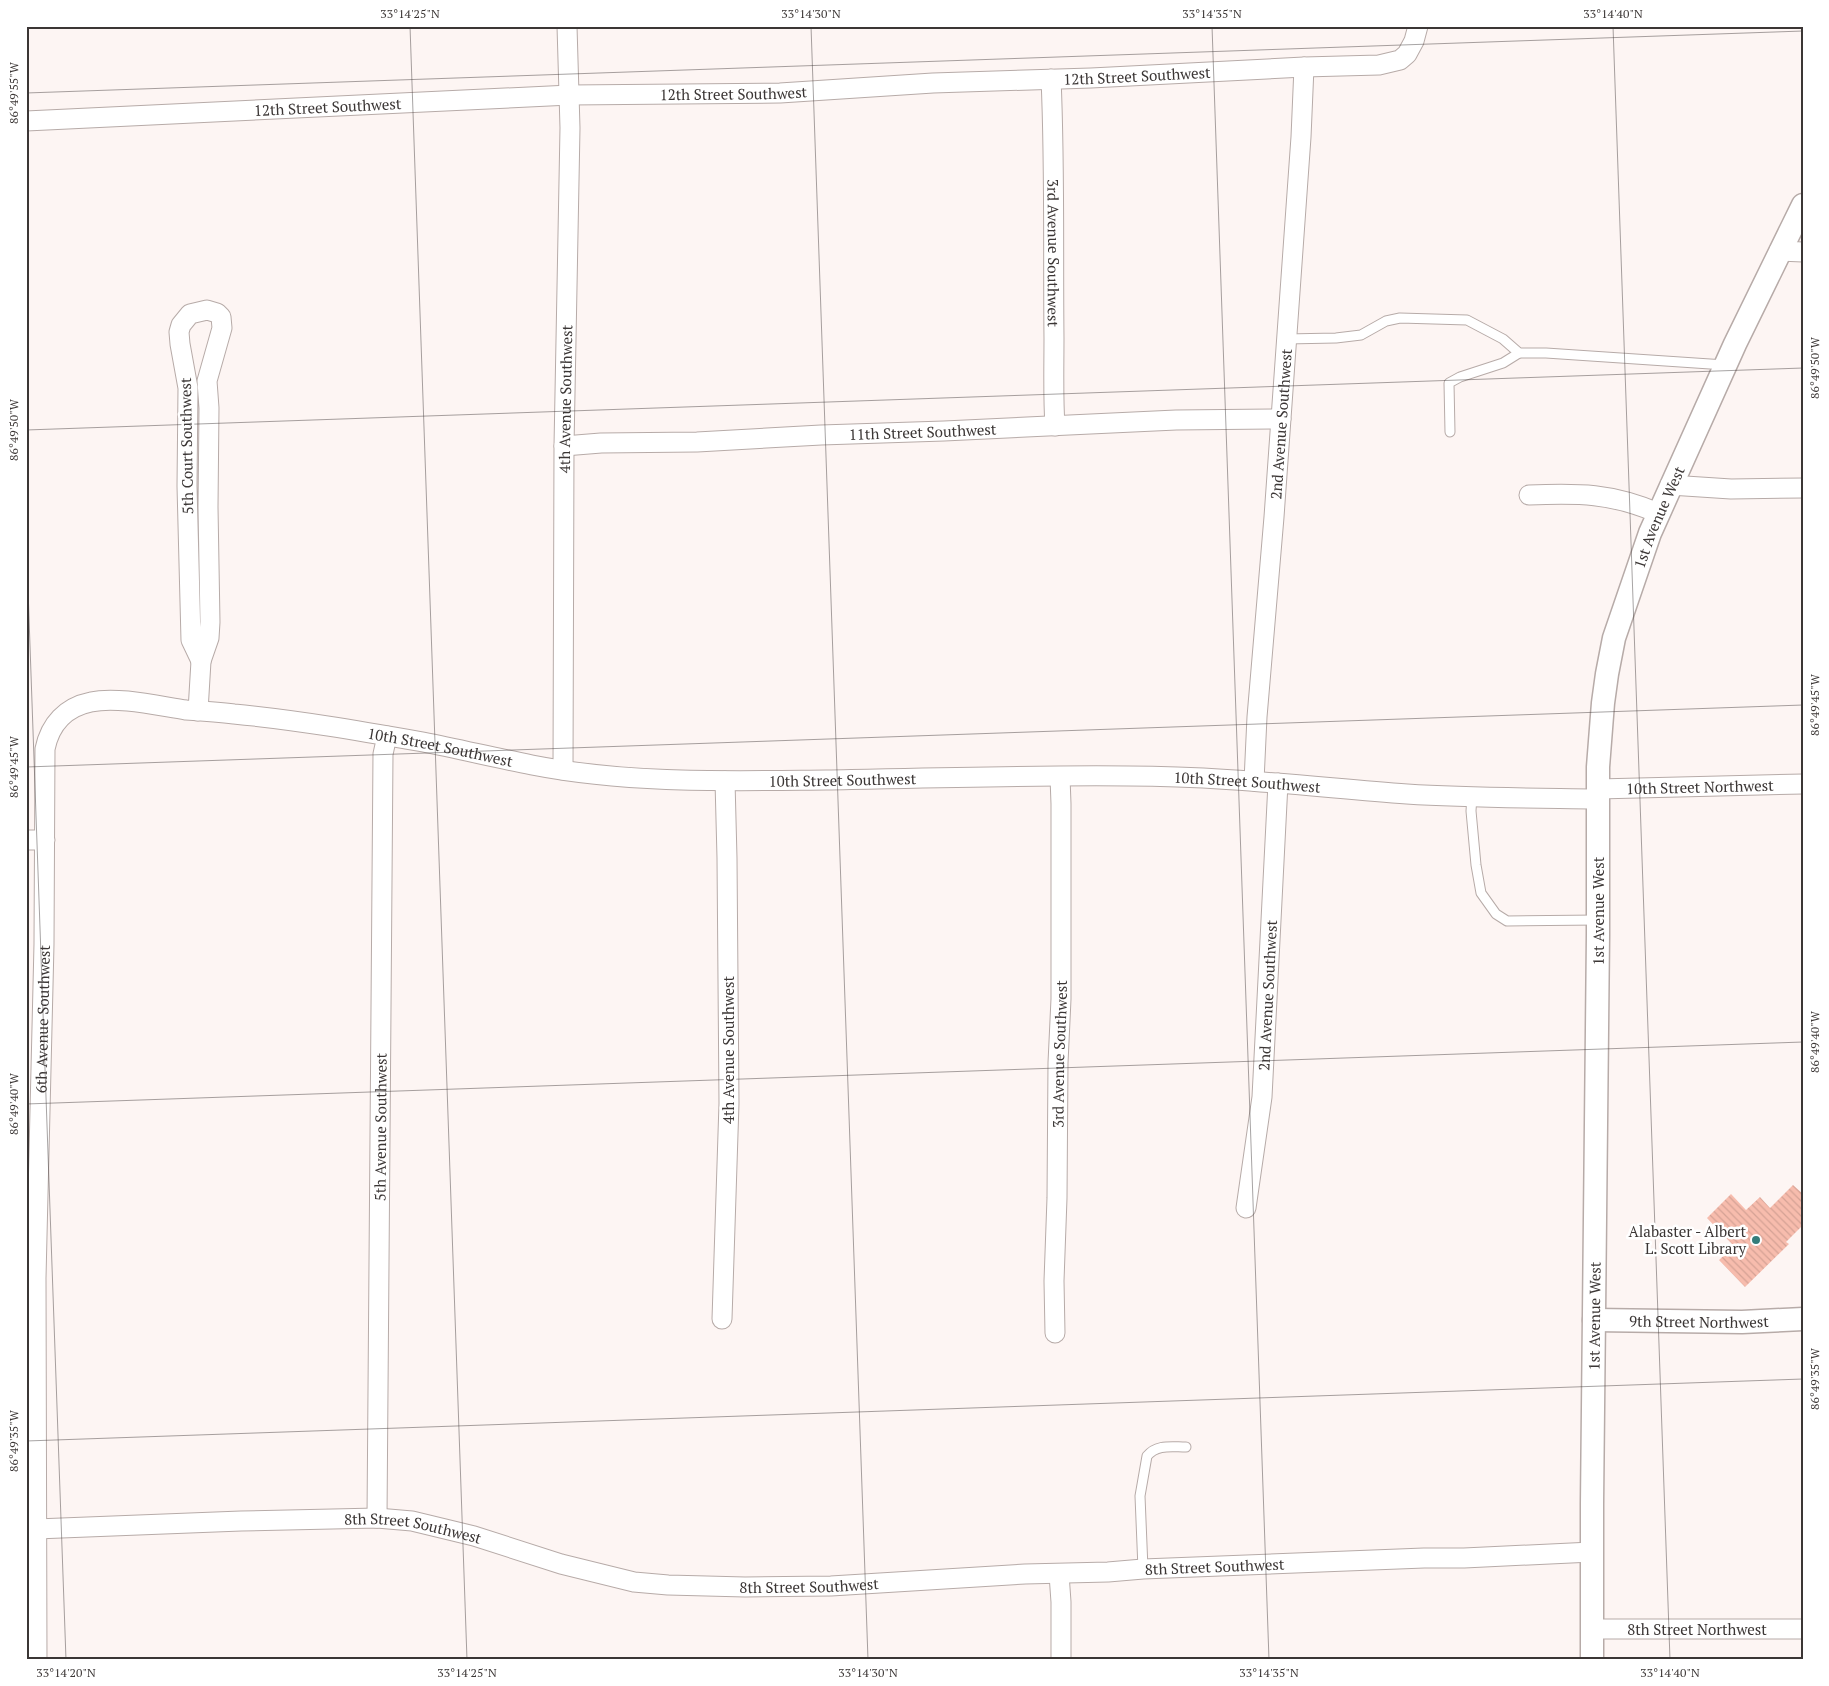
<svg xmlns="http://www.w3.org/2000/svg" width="1829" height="1686" viewBox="0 0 1829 1686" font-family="'PT Serif',serif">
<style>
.building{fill:url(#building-back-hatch)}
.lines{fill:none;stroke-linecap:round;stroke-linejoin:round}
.service-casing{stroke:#b7aba8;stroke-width:11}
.minor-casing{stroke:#b7aba8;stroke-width:21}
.tertiary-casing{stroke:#b7aba8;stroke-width:25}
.service{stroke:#fff;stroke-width:9}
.minor{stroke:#fff;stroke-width:19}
.tertiary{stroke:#fff;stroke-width:22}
.ticks{fill:none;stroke:#3b3635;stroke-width:1;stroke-opacity:0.45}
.poi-dot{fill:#347d7b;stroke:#fff;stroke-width:2}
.labels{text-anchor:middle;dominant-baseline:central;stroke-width:5;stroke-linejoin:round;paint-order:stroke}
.street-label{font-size:15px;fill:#3b3635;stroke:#fff}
.poi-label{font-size:15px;fill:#3b3635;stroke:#fff;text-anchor:end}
.neatline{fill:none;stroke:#3b3635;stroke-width:2}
.ticks-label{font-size:12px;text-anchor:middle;fill:#3b3635}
</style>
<defs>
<pattern id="building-back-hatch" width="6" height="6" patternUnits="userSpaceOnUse" patternTransform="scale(1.25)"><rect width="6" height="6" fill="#f7bcad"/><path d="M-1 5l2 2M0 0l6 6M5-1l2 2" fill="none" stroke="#d5a295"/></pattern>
</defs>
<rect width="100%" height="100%" fill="#fdf5f3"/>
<polygon class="building" points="1793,1185 1803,1194 1803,1225 1786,1242 1789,1244 1745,1287 1719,1260 1734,1246 1707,1218 1731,1194 1746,1210 1760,1197 1770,1208"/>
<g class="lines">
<defs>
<g id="service">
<polyline points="1286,339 1336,338 1361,335 1386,321 1400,318 1467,320 1503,339 1519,353 1546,353 1725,365"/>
<polyline points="1450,432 1449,383 1460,377 1503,363 1519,353"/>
<polyline points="1472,796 1471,811 1476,865 1481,893 1496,914 1507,921 1598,920"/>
<path d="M1143,1569l-3,-73 7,-40c10,-12 24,-9 39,-9"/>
</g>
<g id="minor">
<path id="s1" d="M1051,79c4,86 2,173 3,259 0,30 -1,59 1,88"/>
<path id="s2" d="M26,121l544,-26 210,-2 153,-10 158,-5 213,-11 75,-2 21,-5 7,-6 7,-13 4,-15"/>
<polyline points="1779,251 1803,252"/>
<polygon points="207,310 217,313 221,317 222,328 207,381 209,408 208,507 210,622 209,638 201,661 191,640 187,486 188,388 180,344 179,332 181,325 190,314"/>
<path id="s3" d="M564,446l37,-3 96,-1 124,-7 123,-4 232,-11 105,-1"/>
<polyline points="1670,485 1731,489 1803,488"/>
<path d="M1529,495c50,-2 82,-2 129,18"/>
<polyline points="198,711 201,661"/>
<path id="s4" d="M563,770l1,-324 6,-318 -3,-102"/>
<path id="s5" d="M1254,781l3,-64 17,-200 27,-380 3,-70"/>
<path id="s6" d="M1598,789l205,-5"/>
<polyline points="26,840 45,840"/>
<path id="s7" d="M1246,1208l16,-111 16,-314"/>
<polyline points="722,1319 729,1103 727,858 725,781"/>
<path id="s8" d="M1055,1333l-1,-52 3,-83 1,-135 3,-64v-195l-1,-27"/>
<path id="s9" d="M377,1518l6,-764 4,-18"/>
<path id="s10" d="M36,1529l205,-8 136,-3 35,3 62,15 87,28 73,18 34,3 77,2 86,-1 194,-12 83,-2 35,-3 281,-11h40l128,-6"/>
<polyline points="1059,1574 1061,1602 1061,1660"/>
<path id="s11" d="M1592,1629h211"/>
<path id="s12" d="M37,1660l-1,-382 8,-334 1,-195c5,-25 21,-42 46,-47 26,-6 68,4 95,8 16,1 32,2 48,4 63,6 126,17 189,28 36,7 73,16 109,23 97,19 196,16 294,15 101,-2 202,-5 303,-4 93,0 185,11 278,18 63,4 127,4 191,5"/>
</g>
<g id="tertiary">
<path id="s13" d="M1594,1320l148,2 61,-3"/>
<path id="s14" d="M1592,1660v-156l6,-570v-167l5,-64 4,-29 7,-36 36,-105 85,-189 68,-139"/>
</g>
</defs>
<use href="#service" class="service-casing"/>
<use href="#minor" class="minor-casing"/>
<use href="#tertiary" class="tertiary-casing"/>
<use href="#service" class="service"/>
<use href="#minor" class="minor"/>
<use href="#tertiary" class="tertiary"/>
</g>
<path class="ticks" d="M410,26l57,1634M811,26l57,1634M1212,26l57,1634M1613,26l57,1634M26,93l1777,-62M26,430l1777,-62M26,533l40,1127M26,767l1777,-62M26,1104l1777,-62M26,1441l1777,-62"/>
<circle class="poi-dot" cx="1756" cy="1240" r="5"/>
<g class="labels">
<g class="street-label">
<text stroke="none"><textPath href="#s2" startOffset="1112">12th Street Southwest</textPath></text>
<text stroke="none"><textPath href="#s2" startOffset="708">12th Street Southwest</textPath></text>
<text stroke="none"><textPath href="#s2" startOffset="302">12th Street Southwest</textPath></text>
<text stroke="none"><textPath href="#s1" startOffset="174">3rd Avenue Southwest</textPath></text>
<text stroke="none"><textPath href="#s4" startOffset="371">4th Avenue Southwest</textPath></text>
<text stroke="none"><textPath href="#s5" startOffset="358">2nd Avenue Southwest</textPath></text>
<text stroke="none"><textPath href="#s3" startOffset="359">11th Street Southwest</textPath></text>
<text transform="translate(186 446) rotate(-91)">5th Court Southwest</text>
<text stroke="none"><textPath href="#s14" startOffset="1152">1st Avenue West</textPath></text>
<text stroke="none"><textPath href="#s12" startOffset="1334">10th Street Southwest</textPath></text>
<text stroke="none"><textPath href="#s12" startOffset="1739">10th Street Southwest</textPath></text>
<text stroke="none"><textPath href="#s12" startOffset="2144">10th Street Southwest</textPath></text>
<text stroke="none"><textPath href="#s6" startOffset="102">10th Street Northwest</textPath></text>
<text stroke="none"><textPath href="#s14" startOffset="749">1st Avenue West</textPath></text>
<text stroke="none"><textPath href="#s7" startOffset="214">2nd Avenue Southwest</textPath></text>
<text stroke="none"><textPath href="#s12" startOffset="641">6th Avenue Southwest</textPath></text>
<text transform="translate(728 1050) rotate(-90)">4th Avenue Southwest</text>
<text stroke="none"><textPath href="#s8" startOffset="279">3rd Avenue Southwest</textPath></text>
<text stroke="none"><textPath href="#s9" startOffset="391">5th Avenue Southwest</textPath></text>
<text stroke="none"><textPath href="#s14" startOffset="344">1st Avenue West</textPath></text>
<text stroke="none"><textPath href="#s13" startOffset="105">9th Street Northwest</textPath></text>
<text stroke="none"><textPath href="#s10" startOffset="378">8th Street Southwest</textPath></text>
<text stroke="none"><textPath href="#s10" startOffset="1188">8th Street Southwest</textPath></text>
<text stroke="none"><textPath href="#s10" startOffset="782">8th Street Southwest</textPath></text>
<text stroke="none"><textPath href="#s11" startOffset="105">8th Street Northwest</textPath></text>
</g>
<g class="poi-label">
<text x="1746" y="1231">Alabaster - Albert<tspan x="1746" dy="17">L. Scott Library</tspan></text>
</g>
</g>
<rect width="1829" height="1686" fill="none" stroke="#ffffff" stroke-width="55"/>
<rect x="28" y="28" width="1774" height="1630" class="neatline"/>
<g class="ticks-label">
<text x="410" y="18">33°14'25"N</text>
<text x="811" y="18">33°14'30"N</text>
<text x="1212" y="18">33°14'35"N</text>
<text x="1613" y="18">33°14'40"N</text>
<text transform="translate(14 93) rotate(-90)" y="4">86°49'55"W</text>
<text transform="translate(1815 368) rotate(-90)" y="4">86°49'50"W</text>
<text transform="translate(14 430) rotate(-90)" y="4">86°49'50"W</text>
<text transform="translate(1815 705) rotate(-90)" y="4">86°49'45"W</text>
<text transform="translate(14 767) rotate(-90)" y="4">86°49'45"W</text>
<text transform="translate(1815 1042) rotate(-90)" y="4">86°49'40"W</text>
<text transform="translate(14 1104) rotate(-90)" y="4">86°49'40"W</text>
<text transform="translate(1815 1379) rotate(-90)" y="4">86°49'35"W</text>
<text transform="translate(14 1441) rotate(-90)" y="4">86°49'35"W</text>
<text x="66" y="1677">33°14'20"N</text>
<text x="467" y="1677">33°14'25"N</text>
<text x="868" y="1677">33°14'30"N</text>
<text x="1269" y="1677">33°14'35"N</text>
<text x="1670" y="1677">33°14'40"N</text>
</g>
</svg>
